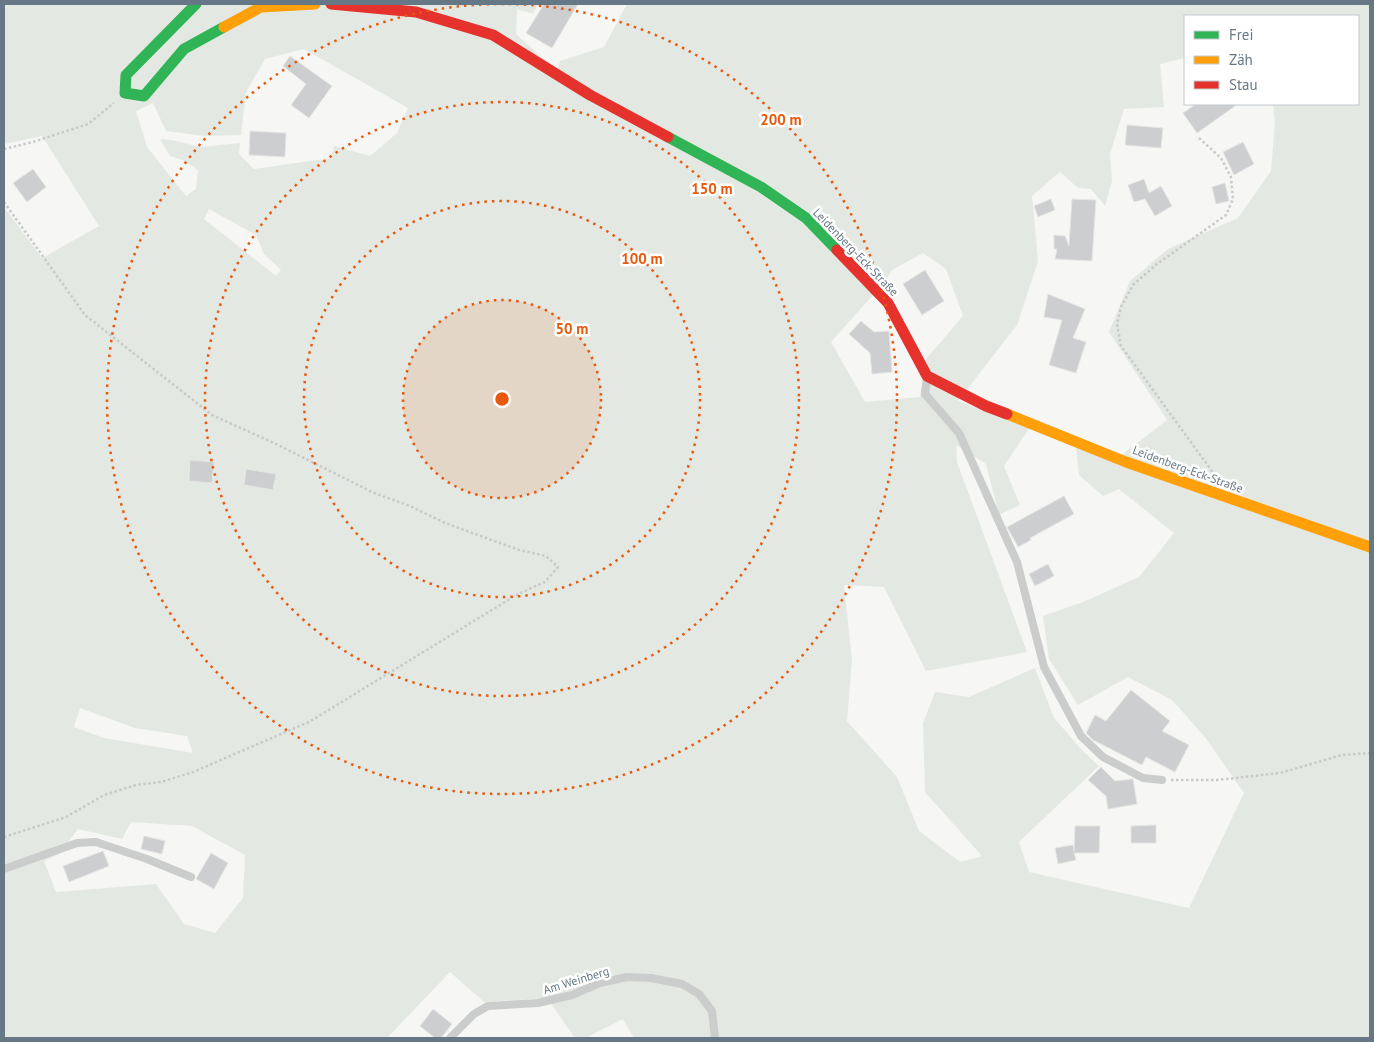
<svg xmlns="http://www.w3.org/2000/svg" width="1374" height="1042" viewBox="0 0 1374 1042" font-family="'PT Sans',sans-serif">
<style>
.green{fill:#e4e8e2;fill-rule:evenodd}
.building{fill:#cdcecf;stroke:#e5e5e4}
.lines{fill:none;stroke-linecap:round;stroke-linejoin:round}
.path{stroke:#c8c9ca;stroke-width:2.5;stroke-dasharray:2.5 2.5;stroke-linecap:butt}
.lane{stroke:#cbcccc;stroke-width:8}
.fast{stroke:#30b455;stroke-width:11}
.slow{stroke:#ff9f0a;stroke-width:11}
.jam{stroke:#e5322d;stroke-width:11}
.ring{fill:none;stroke:#e8590c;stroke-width:2.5;stroke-dasharray:2.5 5}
.labels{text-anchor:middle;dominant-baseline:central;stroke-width:5;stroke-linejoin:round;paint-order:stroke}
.street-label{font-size:12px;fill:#667885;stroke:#fff}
.centre{fill:#e8590c;stroke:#fff;stroke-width:2.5}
.ring-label{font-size:15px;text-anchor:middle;font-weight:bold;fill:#e8590c;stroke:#fff;stroke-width:5;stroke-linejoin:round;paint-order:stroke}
</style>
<rect width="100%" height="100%" fill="#f6f6f4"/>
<path class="green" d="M4,4h534l-5,10 -16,-5 -1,25 41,37 3,-10 44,-14 23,-43h743v1034h-736l-11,-19 -38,19h-10l-28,-40 -63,4 -34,-30 -63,66h-383v-831l38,51 57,-32 -57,-90 -38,8zM1185,16h173v88h-85l2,20 -4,47 -33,47 -70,31 -38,32 -21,51 58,88 -52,40 -39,-14 3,29 24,21 16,-7 55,44 -35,44 -56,25 -40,14 6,43 29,46 50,-28 44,23 33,37 39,56 -55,115 -160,-36 -10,-30 80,-76 -17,-16 -28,-32 -19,-50 -66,29 -34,-5 -12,31 2,69 57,64 -22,6 -41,-31 -22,-54 -50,-56 5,-61 -8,-75 40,2 42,84 101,-19 -70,-190 -1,-17 30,19 13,51 21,-10 -16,-39 26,-39 -72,-26 59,-76 21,-64 -6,-65 28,-24 18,16 13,1 14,17 7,-25 -2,-27 14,-45 40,-2 -4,-43 25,-6zM304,49l104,59 -11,25 -27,23 -36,-10 -3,12 -77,11 -15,-15 1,-11 -39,4 -30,-7 -11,-1 10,17 15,5 13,9 -2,19 -10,7 -39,-49 -11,-36 17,-8 13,28 39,5 36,-1 5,-43 19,-33zM209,209l47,26 8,19 17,16 -5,6 -72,-57zM923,253l23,16 17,47 -37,43 -6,38 -55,5 -34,-60 51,-57 10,-15zM80,708l55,20 52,8 6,17 -89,-15 -30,-11zM131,822l61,4 53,29 -2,43 -28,35 -31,-9 -28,-40 -100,8 -12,-31 15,-7 19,-25 44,10z"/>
<g class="building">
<polygon points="544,4 578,4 552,48 526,33"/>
<polygon points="290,56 332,86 309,118 291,105 306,84 283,66"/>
<polygon points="1196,104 1238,104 1197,133 1183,113"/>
<polygon points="1127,125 1163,128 1161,148 1125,145"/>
<polygon points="250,131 286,133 285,157 249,155"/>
<polygon points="1243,142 1254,164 1234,175 1223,152"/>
<polygon points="33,169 46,187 27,202 13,183"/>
<polygon points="1144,179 1149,193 1161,186 1172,206 1155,216 1145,199 1134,202 1128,185"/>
<polygon points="1225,183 1229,201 1216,204 1212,187"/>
<polygon points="1051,199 1055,210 1038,217 1034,206"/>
<polygon points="1072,199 1096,200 1092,261 1055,259 1057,249 1054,249 1054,235 1065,236 1069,246"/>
<polygon points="925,270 944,301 922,315 903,284"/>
<polygon points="1048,294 1085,309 1073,338 1086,342 1076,373 1049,365 1062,320 1044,317"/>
<polygon points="861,321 874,332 889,331 892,372 872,374 870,353 849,334"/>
<polygon points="190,460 214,462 212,483 189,481"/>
<polygon points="246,469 276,474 273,490 244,485"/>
<polygon points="1064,496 1074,514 1030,538 1031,540 1018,547 1007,527"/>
<polygon points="1048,564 1054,576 1035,586 1029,574"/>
<polygon points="1131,690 1170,721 1162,731 1189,745 1175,772 1146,757 1142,765 1093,740 1086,733 1095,715 1106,721"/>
<polygon points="1101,767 1115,781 1133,779 1137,804 1108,809 1106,796 1088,780"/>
<polygon points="1156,825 1156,843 1131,843 1131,826"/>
<polygon points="1075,826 1100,826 1099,853 1074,853 1076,860 1058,864 1055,848 1073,845 1074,851"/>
<polygon points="144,836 165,841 162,854 141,849"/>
<polygon points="103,851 109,866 69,882 63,866"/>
<polygon points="211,853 228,863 214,889 196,879"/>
<polygon points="433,1009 452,1024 441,1038 435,1038 420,1026"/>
</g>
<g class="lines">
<g class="path">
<polyline points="1199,138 1221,158 1231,177 1233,199 1226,215 1157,264 1133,285 1121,307 1117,324 1121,346 1214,474"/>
<polyline points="4,149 33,142 88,124 114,103"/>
<polyline points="4,202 85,315 212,415 276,444 374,493 410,506 445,523 519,550 546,556 558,567 545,582 518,594 309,722 193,772 161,782 136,785 104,795 66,817 4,837"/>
<polyline points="1171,780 1217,780 1280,773 1342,755 1370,753"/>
</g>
<g class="lane">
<polyline points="927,378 925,394 959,433 1017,562 1044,667 1081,736 1103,757 1143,778 1162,780"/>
<polyline points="4,869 77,843 96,842 147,859 191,877"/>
<polyline points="450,1038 474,1014 488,1006 538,1003 572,995 600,983 627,977 651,978 682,984 699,994 712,1011 715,1038"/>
</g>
<g class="fast">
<polyline points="196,4 126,75 125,93 144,96 184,49 224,27"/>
<polyline points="668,137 761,187 806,218 837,250"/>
</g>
<g class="slow">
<polyline points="224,27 261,7 315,4"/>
<polyline points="1007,414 1126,462 1370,547"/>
</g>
<g class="jam">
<polyline points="331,4 416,12 493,35 590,95 668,137"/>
<polyline points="837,250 888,303 927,376 986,406 1007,414"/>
</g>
</g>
<circle cx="502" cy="399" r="99" fill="#e8590c" fill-opacity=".12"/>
<g class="ring">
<circle cx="502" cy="399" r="99"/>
<circle cx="502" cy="399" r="198"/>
<circle cx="502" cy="399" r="297"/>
<circle cx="502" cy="399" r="395"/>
</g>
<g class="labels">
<g class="street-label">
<text transform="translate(856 252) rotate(46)">Leidenberg-Eck-Straße</text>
<text transform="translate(1188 469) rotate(20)">Leidenberg-Eck-Straße</text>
<text transform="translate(576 980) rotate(-17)">Am Weinberg</text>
</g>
</g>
<circle cx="502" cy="399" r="8" class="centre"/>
<g class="ring-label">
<text x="781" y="125">200 m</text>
<text x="712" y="194">150 m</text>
<text x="642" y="264">100 m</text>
<text x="572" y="334">50 m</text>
</g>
<rect width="1374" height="1042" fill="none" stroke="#667885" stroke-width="10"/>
<rect x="1184" y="15" width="175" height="90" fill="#ffffff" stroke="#c2c9ce"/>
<rect x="1194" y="31" width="25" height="8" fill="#30b455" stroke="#c2c9ce"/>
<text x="1229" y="40" font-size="15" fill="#667885">Frei</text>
<rect x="1194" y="56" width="25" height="8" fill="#ff9f0a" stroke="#c2c9ce"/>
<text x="1229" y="65" font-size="15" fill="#667885">Zäh</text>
<rect x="1194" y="81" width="25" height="8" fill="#e5322d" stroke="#c2c9ce"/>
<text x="1229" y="90" font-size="15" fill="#667885">Stau</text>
</svg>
